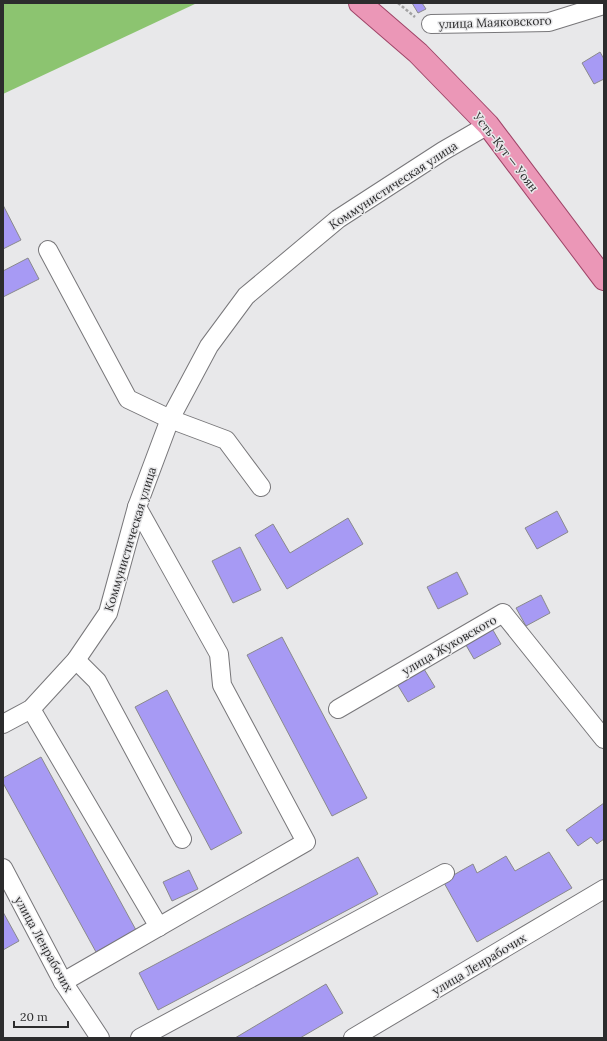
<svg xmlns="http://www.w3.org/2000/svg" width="607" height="1041" viewBox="0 0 607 1041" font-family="Lora,serif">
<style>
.forest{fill:#8cc470}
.building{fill:#a79af4;stroke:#8a8a8c}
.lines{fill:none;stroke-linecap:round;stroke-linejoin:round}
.minor-casing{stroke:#78777a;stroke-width:20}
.major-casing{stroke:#9f4568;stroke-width:24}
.path{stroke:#a2a2a3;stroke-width:2.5;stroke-dasharray:3 2;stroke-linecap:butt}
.minor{stroke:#fff;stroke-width:18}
.major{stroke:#eb97b7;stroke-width:22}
.labels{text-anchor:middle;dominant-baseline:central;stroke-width:3;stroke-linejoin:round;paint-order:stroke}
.street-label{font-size:12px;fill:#2c2c2d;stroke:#e8e8ea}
</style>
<rect width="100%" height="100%" fill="#e8e8ea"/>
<polygon class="forest" points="3,3 197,3 3,94"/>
<g class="building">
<polygon points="412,3 422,3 426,9 418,13"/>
<polygon points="600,52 604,59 604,79 594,84 582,63"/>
<polygon points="3,205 21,240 3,249"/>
<polygon points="28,258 39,279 3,297 3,271"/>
<polygon points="557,511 568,532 537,549 525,528"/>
<polygon points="348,518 363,544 287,589 255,535 273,524 290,553"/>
<polygon points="240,547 261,590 233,603 212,561"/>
<polygon points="457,572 468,594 438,609 427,587"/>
<polygon points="541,595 550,613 526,626 516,608"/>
<polygon points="490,625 501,644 474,659 463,640"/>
<polygon points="282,637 367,798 332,816 247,655"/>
<polygon points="424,669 435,687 408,702 397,684"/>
<polygon points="167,690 242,833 211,850 135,707"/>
<polygon points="41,757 136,930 96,952 3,783 3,778"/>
<polygon points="604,803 604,839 597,844 591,837 578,846 566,830"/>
<polygon points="549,852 572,888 477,942 443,881 473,864 477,873 506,856 515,871"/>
<polygon points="358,857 378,894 158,1010 139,973"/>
<polygon points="189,870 198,889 172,901 163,882"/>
<polygon points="3,912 19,941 3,950"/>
<polygon points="326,984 343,1013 300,1038 235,1038"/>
</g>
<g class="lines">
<defs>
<g id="minor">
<polyline points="431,24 549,22 604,5"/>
<polyline points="48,250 128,399 170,419 226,440 261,487"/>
<polyline points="76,660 97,681 182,839"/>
<polyline points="31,709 159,927"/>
<polyline points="338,709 503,613 604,739"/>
<polyline points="3,724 31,709 76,660 108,613 137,507 170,419 209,346 246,296 338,219 443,151 488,125"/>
<polyline points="3,868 63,982 100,1038"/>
<polyline points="63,982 306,842 222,685 219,654 137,507"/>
<polyline points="140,1038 445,873"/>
<polyline points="353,1038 604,889"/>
</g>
<polyline id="major" points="360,3 418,53 488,125 604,279"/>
</defs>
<use href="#minor" class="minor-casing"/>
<use href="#major" class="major-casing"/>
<polyline class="path" points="398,3 415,17"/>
<use href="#minor" class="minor"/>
<use href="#major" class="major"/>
</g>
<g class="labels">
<g class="street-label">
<text transform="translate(495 22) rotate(-2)">улица Маяковского</text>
<text transform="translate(506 152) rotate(52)">Усть-Кут — Уоян</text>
<text transform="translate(393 185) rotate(-33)">Коммунистическая улица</text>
<text transform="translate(130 539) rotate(-73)">Коммунистическая улица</text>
<text transform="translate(449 645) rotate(-30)">улица Жуковского</text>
<text transform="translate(44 944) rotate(61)">улица Ленрабочих</text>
<text transform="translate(479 964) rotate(-31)">улица Ленрабочих</text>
</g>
</g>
<rect width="607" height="1041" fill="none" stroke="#2c2c2d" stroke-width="8"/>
<path d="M14 1021v6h54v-6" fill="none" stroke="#2c2c2d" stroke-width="2"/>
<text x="20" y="1021" font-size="12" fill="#2c2c2d" stroke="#e8e8ea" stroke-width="3" paint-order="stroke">20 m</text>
</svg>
